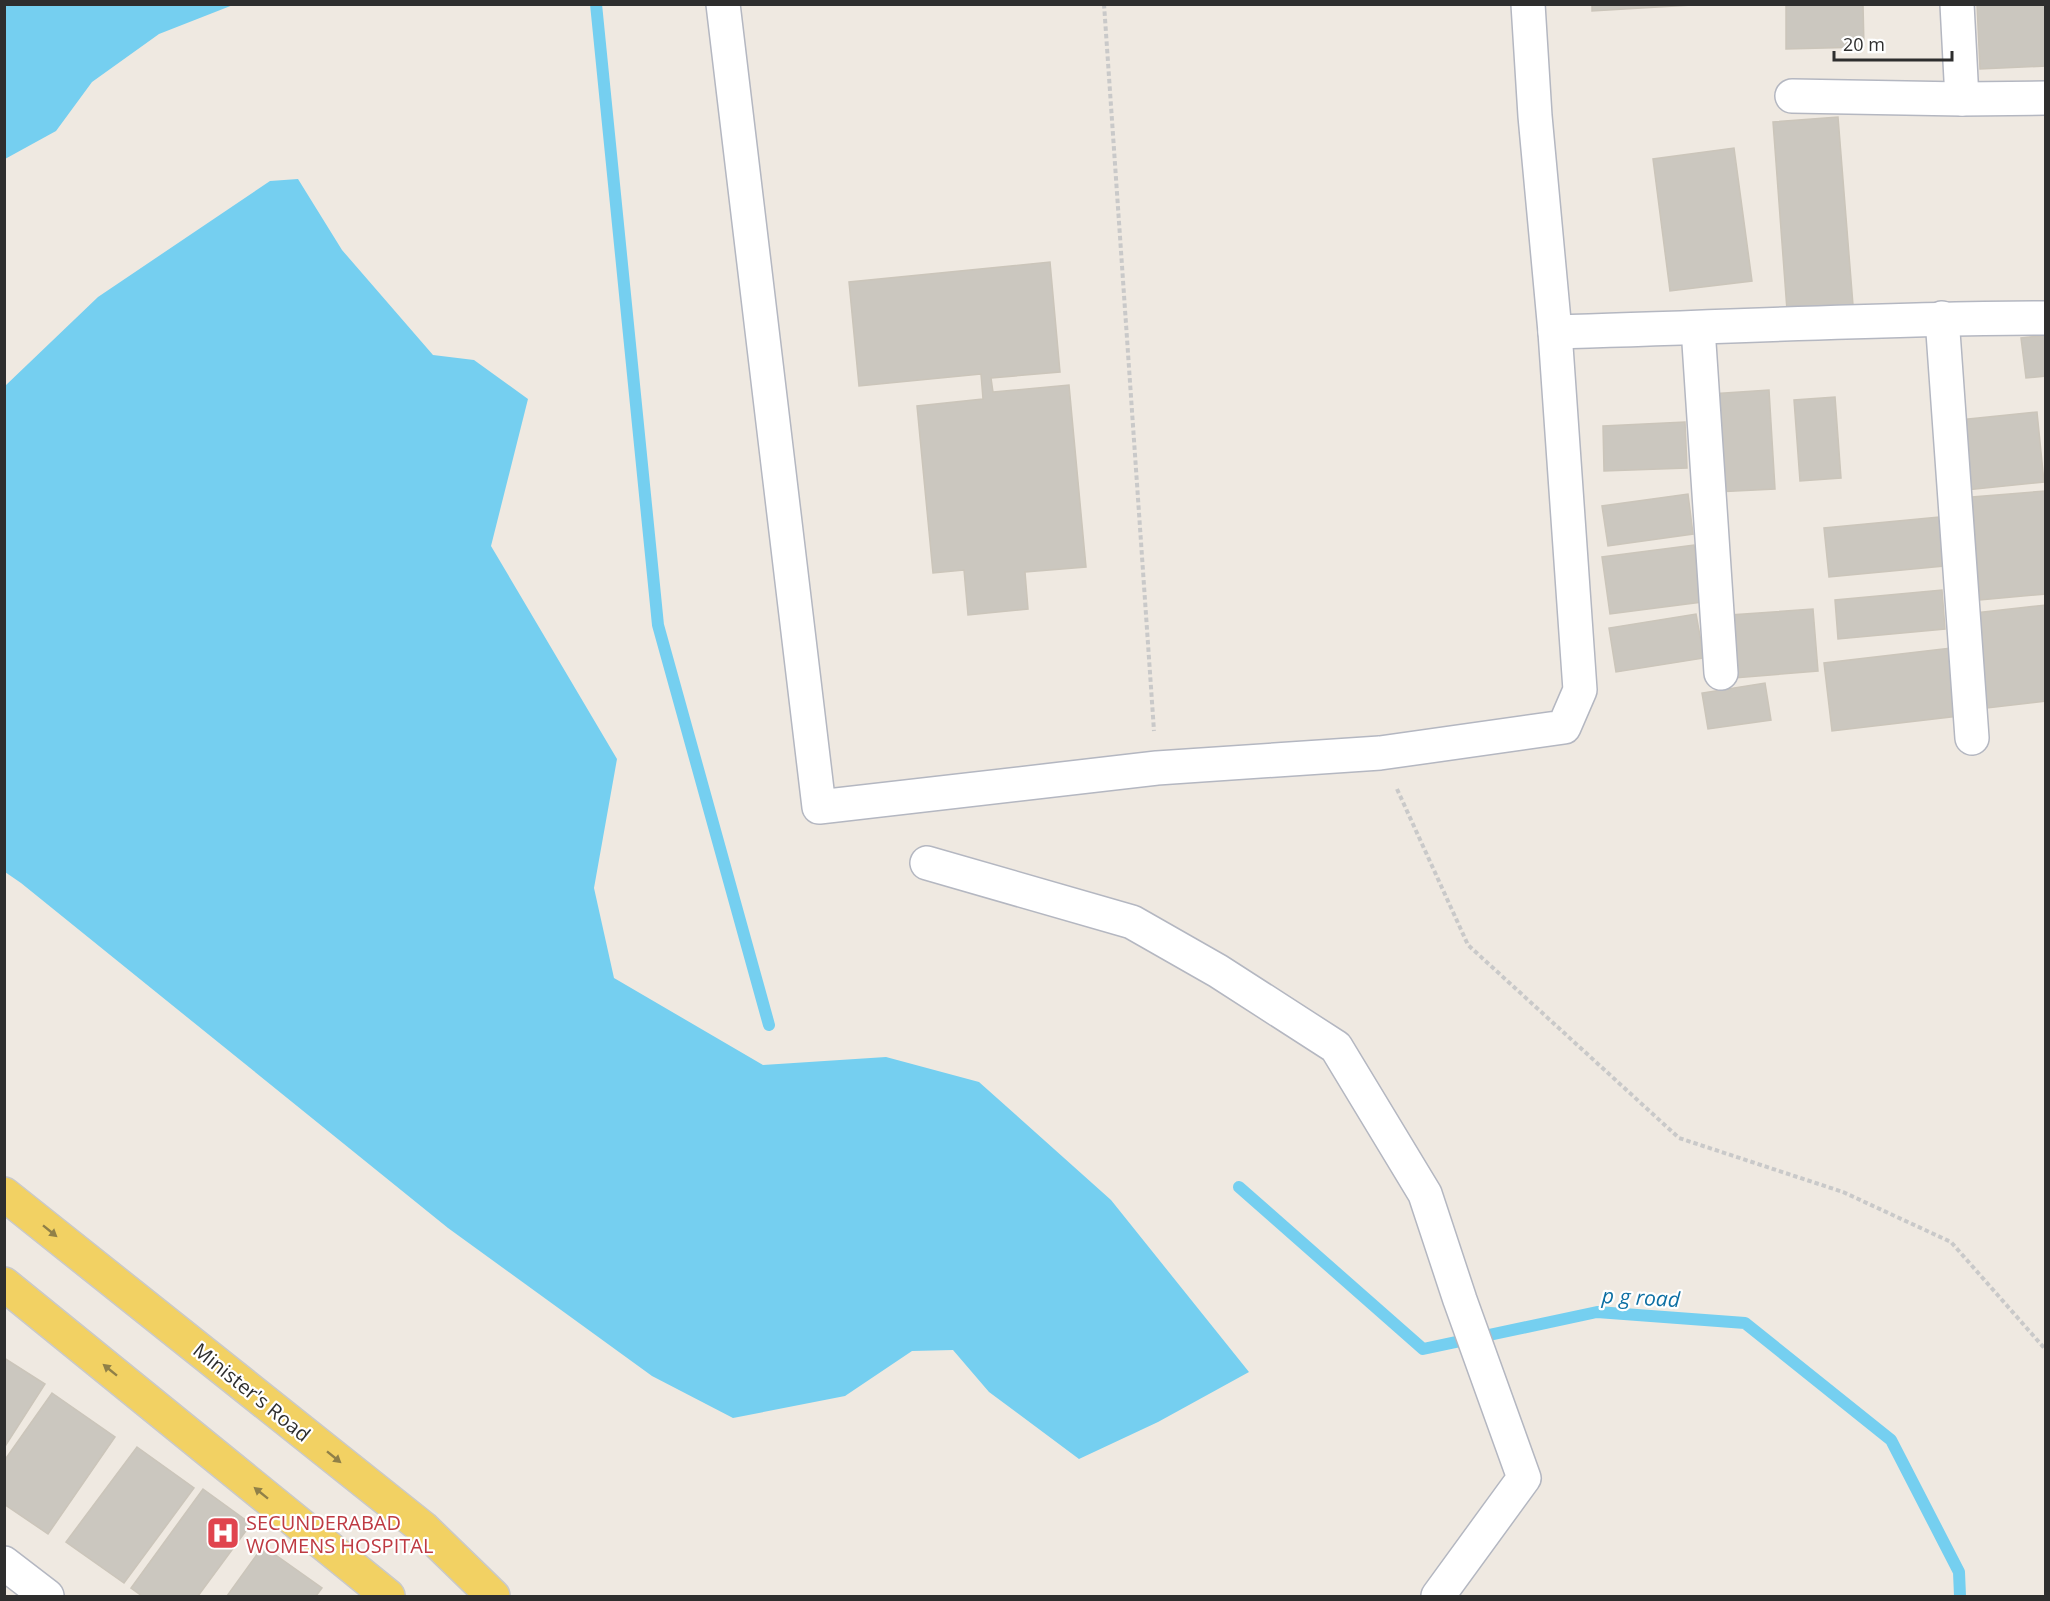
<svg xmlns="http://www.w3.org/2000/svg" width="2050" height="1601" viewBox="0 0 2050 1601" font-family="'Open Sans',sans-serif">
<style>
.water{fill:#75cff0}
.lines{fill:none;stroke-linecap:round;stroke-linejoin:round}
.stream{stroke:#75cff0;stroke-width:12}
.building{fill:#cbc7bf;stroke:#cbc5ba;stroke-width:1.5}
.minor-casing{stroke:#b4b7c1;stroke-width:36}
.major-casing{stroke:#c9c9c9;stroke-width:36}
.path{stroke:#c9c9c9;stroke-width:4;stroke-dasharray:4.5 3;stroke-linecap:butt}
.minor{stroke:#fff;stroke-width:33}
.major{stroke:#f2d163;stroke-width:33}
.oneway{fill:#908048}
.labels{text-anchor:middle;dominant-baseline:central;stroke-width:4.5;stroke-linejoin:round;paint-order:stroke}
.street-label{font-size:20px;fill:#2e2e2e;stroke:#fff}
.health-label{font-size:20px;fill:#be3a42;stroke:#fff;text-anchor:start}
.water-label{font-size:21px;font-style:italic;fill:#0d6fa3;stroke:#fff}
</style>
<rect width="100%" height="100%" fill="#efe9e1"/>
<g class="water">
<polygon points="5,4 233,4 233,5 159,34 92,82 56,131 5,159"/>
<polygon points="298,179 342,250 433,355 474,360 528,399 491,546 617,759 594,888 614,978 763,1065 886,1057 979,1082 1111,1200 1249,1372 1158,1422 1079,1459 989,1392 953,1350 912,1351 845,1396 733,1418 652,1376 448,1228 21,883 5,872 5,386 98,297 270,181"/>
</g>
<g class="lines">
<g class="stream">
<polyline points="596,4 658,625 769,1025"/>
<polyline points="1239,1187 1423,1349 1597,1312 1745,1323 1891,1440 1959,1572 1960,1596"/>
</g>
</g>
<g class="building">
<polygon points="1592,4 1709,4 1592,11"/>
<polygon points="1786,4 1863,4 1864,47 1786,49"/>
<polygon points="1977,4 2046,4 2046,66 1980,69"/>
<polygon points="1838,117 1853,305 1787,310 1773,122"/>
<polygon points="1734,148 1752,281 1670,291 1653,159"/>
<polygon points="1050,262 1060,372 991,378 993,392 1069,385 1086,567 1025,572 1028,609 968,615 964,570 933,573 917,406 983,399 981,374 859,386 849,282"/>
<polygon points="2046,335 2046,376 2026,378 2021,338"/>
<polygon points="1769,390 1775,489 1716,492 1710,394"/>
<polygon points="1835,397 1841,478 1800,481 1794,400"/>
<polygon points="2037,412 2044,482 1966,490 1959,420"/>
<polygon points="1685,422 1687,468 1604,471 1603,426"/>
<polygon points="2045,491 2046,594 1980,600 1972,497"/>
<polygon points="1688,494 1693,534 1608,546 1602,506"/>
<polygon points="1939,517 1944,566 1829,577 1824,528"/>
<polygon points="1694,545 1702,602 1610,614 1602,557"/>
<polygon points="1942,590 1945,629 1838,639 1835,600"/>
<polygon points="2046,605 2046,701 1987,708 1975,613"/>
<polygon points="1813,609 1818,671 1734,678 1730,615"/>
<polygon points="1696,614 1704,658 1616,672 1609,628"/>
<polygon points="1951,648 1959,716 1832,731 1824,663"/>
<polygon points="1765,683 1771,720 1708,729 1702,693"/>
<polygon points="4,1358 45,1384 4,1448"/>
<polygon points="52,1393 115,1437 48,1534 4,1504 4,1461"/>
<polygon points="137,1447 194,1488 124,1583 66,1542"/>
<polygon points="203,1489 251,1524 198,1596 142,1596 131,1588"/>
<polygon points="263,1546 322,1588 316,1596 227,1596"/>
</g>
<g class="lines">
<defs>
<g id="minor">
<polyline points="723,4 819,807 1157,768 1380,753 1564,727 1580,690 1555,332 1535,116 1528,4"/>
<polyline points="1957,4 1962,99"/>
<polyline points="1792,96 1962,99 2046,98"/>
<polyline points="1942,318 1972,738"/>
<polyline points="1698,328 1721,673"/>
<path d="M1555,332c163,-4 327,-14 491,-14"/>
<polyline points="927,863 1132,922 1218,971 1336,1047 1425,1194 1460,1300 1524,1478 1438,1596"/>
<polyline points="4,1563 47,1596"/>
</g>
<g id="major">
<polyline points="4,1194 423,1528 493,1596"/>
<polyline points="4,1284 388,1596"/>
</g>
</defs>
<use href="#minor" class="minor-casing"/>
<use href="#major" class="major-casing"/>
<g class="path">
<polyline points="1104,4 1154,731"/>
<polyline points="1397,789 1468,945 1679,1138 1843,1192 1951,1242 2046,1350"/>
</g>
<use href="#minor" class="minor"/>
<use href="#major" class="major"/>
</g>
<defs><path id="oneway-solid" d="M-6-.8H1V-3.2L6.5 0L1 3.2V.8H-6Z" transform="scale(1.5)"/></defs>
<g class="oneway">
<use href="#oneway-solid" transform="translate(50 1231) rotate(39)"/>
<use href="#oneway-solid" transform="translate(110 1370) rotate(-141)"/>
<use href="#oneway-solid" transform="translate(334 1457) rotate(39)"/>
<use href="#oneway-solid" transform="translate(261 1493) rotate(-141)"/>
</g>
<defs>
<symbol id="hospital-square" viewBox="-11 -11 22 22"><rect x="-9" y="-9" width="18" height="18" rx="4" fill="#e0444e" stroke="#fff"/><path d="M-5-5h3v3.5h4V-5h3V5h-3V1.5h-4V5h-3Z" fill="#fff"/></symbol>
</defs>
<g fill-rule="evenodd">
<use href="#hospital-square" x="204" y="1514" width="38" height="38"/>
</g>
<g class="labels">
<g class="street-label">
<text transform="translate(252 1392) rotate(39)">Minister's Road</text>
</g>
<g class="health-label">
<text x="246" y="1522">SECUNDERABAD<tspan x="246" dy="23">WOMENS HOSPITAL</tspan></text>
</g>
<g class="water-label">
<text transform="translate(1641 1297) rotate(3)">p g road</text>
</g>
</g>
<rect width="2050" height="1601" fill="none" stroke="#2e2e2e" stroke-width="12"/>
<path d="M1834 51v9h118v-9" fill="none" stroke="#2e2e2e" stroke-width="3"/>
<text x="1843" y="51" font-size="18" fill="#2e2e2e" stroke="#ffffff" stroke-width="4.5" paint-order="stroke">20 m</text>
</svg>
